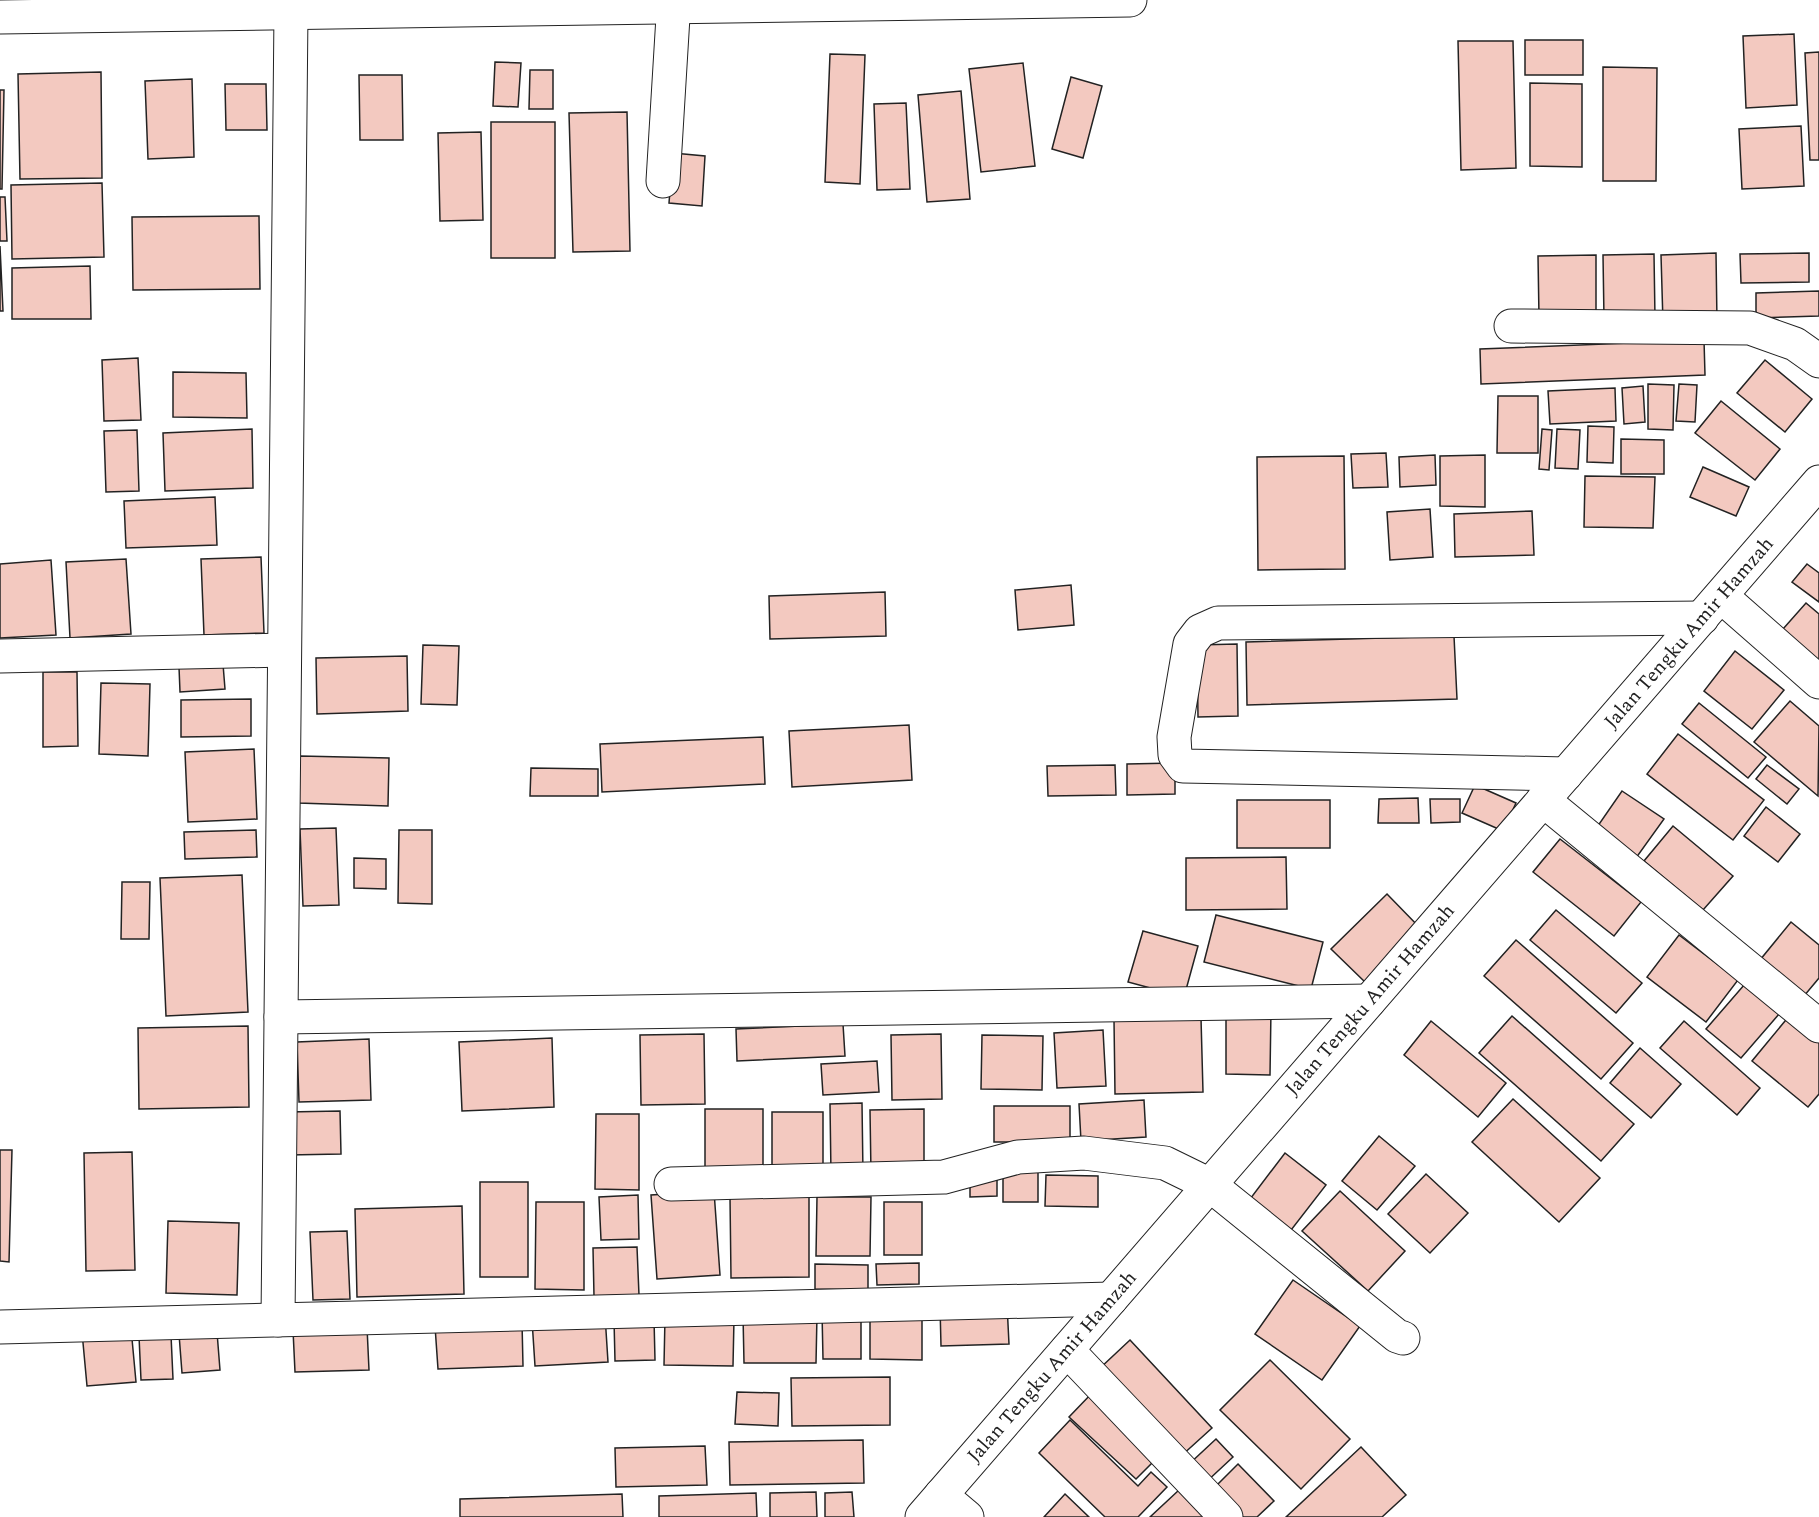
<svg xmlns="http://www.w3.org/2000/svg" width="1819" height="1517" viewBox="0 0 1819 1517" font-family="Spectral,serif">
<style>
.building{fill:#f3c9c0;stroke:#222;stroke-width:1.5}
.lines{fill:none;stroke-linecap:round;stroke-linejoin:round}
.minor-casing{stroke:#222;stroke-width:35}
.major-casing{stroke:#222;stroke-width:35}
.minor{stroke:#fff;stroke-width:33}
.major{stroke:#fff;stroke-width:33}
.labels{text-anchor:middle;dominant-baseline:central;stroke-width:4.5;stroke-linejoin:round;paint-order:stroke}
.street-label{font-size:20px;fill:#222;stroke:#fff}
</style>
<rect width="100%" height="100%" fill="#fff"/>
<g class="building">
<polygon points="1794,34 1797,105 1746,108 1743,36"/>
<rect x="1525" y="40" width="58" height="35"/>
<polygon points="1458,41 1513,41 1516,168 1461,170"/>
<polygon points="1819,52 1819,160 1810,160 1805,53"/>
<polygon points="830,54 865,55 860,184 825,182"/>
<polygon points="495,62 521,63 518,107 493,106"/>
<polygon points="1023,63 1035,166 981,172 969,69"/>
<polygon points="1603,67 1657,68 1656,181 1603,181"/>
<polygon points="530,70 553,70 553,109 529,109"/>
<polygon points="101,72 102,178 20,179 18,74"/>
<polygon points="359,75 402,75 403,140 360,140"/>
<polygon points="1071,77 1102,86 1083,158 1052,149"/>
<polygon points="192,79 194,157 148,159 145,81"/>
<polygon points="1530,83 1582,84 1582,167 1530,166"/>
<polygon points="225,84 266,84 267,130 226,130"/>
<polygon points="0,90 4,90 2,189 0,189"/>
<polygon points="961,91 970,199 927,202 918,95"/>
<polygon points="906,103 910,189 877,190 874,104"/>
<polygon points="627,112 630,251 573,252 569,113"/>
<rect x="491" y="122" width="64" height="136"/>
<polygon points="1801,126 1804,186 1742,189 1739,129"/>
<polygon points="481,132 483,220 440,221 438,133"/>
<polygon points="673,153 705,156 702,206 669,203"/>
<polygon points="102,183 104,257 12,259 11,185"/>
<polygon points="0,197 5,197 7,241 0,241"/>
<polygon points="259,216 260,289 133,290 132,217"/>
<polygon points="0,246 3,311 0,311"/>
<polygon points="1716,253 1717,322 1663,323 1661,255"/>
<polygon points="1809,253 1809,282 1741,283 1740,254"/>
<polygon points="1654,254 1655,318 1604,319 1603,255"/>
<polygon points="1596,255 1596,315 1539,317 1538,256"/>
<polygon points="90,266 91,319 12,319 12,268"/>
<polygon points="1819,291 1819,316 1756,318 1756,293"/>
<polygon points="1704,340 1705,375 1481,384 1480,349"/>
<polygon points="138,358 141,420 104,421 102,360"/>
<polygon points="1765,360 1812,399 1785,432 1737,393"/>
<polygon points="173,372 246,373 247,418 173,417"/>
<polygon points="1648,384 1674,385 1673,430 1648,429"/>
<polygon points="1679,384 1697,385 1695,422 1676,421"/>
<polygon points="1643,386 1645,422 1624,424 1622,388"/>
<polygon points="1615,388 1616,421 1550,424 1548,391"/>
<polygon points="1498,396 1538,396 1538,453 1497,453"/>
<polygon points="1721,401 1780,449 1755,480 1695,433"/>
<polygon points="1588,426 1614,427 1613,463 1587,462"/>
<polygon points="252,429 253,488 165,491 163,433"/>
<polygon points="1542,429 1552,430 1549,470 1539,469"/>
<polygon points="1557,429 1580,430 1578,469 1555,468"/>
<polygon points="137,430 139,491 106,492 104,431"/>
<polygon points="1621,439 1664,440 1664,474 1621,474"/>
<polygon points="1386,453 1388,487 1353,488 1351,454"/>
<polygon points="1435,455 1436,485 1400,487 1399,457"/>
<polygon points="1485,455 1485,507 1440,506 1440,456"/>
<polygon points="1344,456 1345,569 1258,570 1257,457"/>
<polygon points="1703,467 1749,487 1736,516 1690,497"/>
<polygon points="1585,476 1655,477 1653,528 1584,527"/>
<polygon points="215,497 217,545 126,548 124,501"/>
<polygon points="1430,509 1433,557 1390,560 1387,512"/>
<polygon points="1532,511 1534,555 1455,557 1454,514"/>
<polygon points="261,557 264,633 204,635 201,559"/>
<polygon points="126,559 131,634 70,638 66,562"/>
<polygon points="51,560 56,635 0,638 0,564"/>
<polygon points="1807,564 1819,573 1819,602 1792,582"/>
<polygon points="1071,585 1074,625 1018,630 1015,590"/>
<polygon points="885,592 886,636 770,639 769,596"/>
<polygon points="1806,603 1819,614 1819,676 1775,638"/>
<polygon points="1454,636 1457,699 1247,705 1246,642"/>
<polygon points="1237,644 1238,716 1198,717 1197,645"/>
<polygon points="423,645 459,646 457,705 421,704"/>
<polygon points="1735,651 1784,690 1752,729 1704,691"/>
<polygon points="407,656 408,711 317,714 316,658"/>
<polygon points="223,664 225,689 180,692 179,667"/>
<polygon points="43,672 77,672 78,746 43,747"/>
<polygon points="101,683 150,684 148,756 99,754"/>
<polygon points="251,699 251,736 181,737 181,700"/>
<polygon points="1790,701 1819,726 1818,796 1754,742"/>
<polygon points="1699,703 1766,757 1748,778 1682,724"/>
<polygon points="909,725 912,780 792,787 789,731"/>
<polygon points="1678,734 1764,800 1733,840 1647,774"/>
<polygon points="763,737 765,784 602,792 600,744"/>
<polygon points="254,749 257,819 188,822 185,752"/>
<polygon points="300,756 389,758 388,806 298,803"/>
<polygon points="1175,763 1175,794 1127,795 1127,764"/>
<polygon points="1115,765 1116,795 1048,796 1047,766"/>
<polygon points="1767,765 1799,789 1787,804 1756,779"/>
<polygon points="531,768 598,769 598,796 530,796"/>
<polygon points="1475,785 1516,803 1503,831 1462,813"/>
<polygon points="1622,791 1664,819 1636,858 1595,830"/>
<polygon points="1418,798 1419,823 1378,823 1379,799"/>
<polygon points="1430,799 1460,799 1460,822 1431,823"/>
<rect x="1237" y="800" width="93" height="48"/>
<polygon points="1766,807 1800,834 1778,862 1744,836"/>
<polygon points="1673,826 1733,876 1703,910 1644,861"/>
<polygon points="336,828 339,905 303,906 300,829"/>
<polygon points="256,830 257,857 185,859 184,832"/>
<polygon points="399,830 432,830 432,904 398,903"/>
<polygon points="1560,839 1641,902 1614,936 1533,872"/>
<polygon points="1286,857 1287,909 1186,910 1186,858"/>
<polygon points="354,858 386,859 386,889 354,888"/>
<polygon points="242,875 248,1012 166,1016 160,878"/>
<polygon points="122,882 150,882 149,939 121,939"/>
<polygon points="1387,894 1421,929 1366,983 1331,949"/>
<polygon points="1556,910 1642,983 1616,1013 1530,940"/>
<polygon points="1216,915 1323,942 1311,989 1204,962"/>
<polygon points="1791,922 1819,945 1819,978 1804,996 1760,960"/>
<polygon points="1143,931 1198,946 1184,997 1128,982"/>
<polygon points="1679,935 1738,980 1706,1022 1647,977"/>
<polygon points="1516,940 1633,1043 1601,1079 1484,976"/>
<polygon points="1751,977 1786,1006 1741,1058 1706,1029"/>
<polygon points="1226,1009 1271,1009 1270,1075 1226,1074"/>
<polygon points="1790,1015 1819,1039 1819,1094 1808,1107 1752,1061"/>
<polygon points="1512,1016 1634,1124 1601,1161 1479,1053"/>
<polygon points="1201,1018 1203,1092 1115,1094 1114,1020"/>
<polygon points="1431,1021 1506,1083 1478,1117 1404,1055"/>
<polygon points="1684,1021 1760,1088 1737,1115 1660,1048"/>
<polygon points="843,1024 845,1056 737,1061 736,1029"/>
<polygon points="248,1026 249,1107 139,1109 138,1028"/>
<polygon points="1103,1030 1106,1086 1057,1088 1054,1033"/>
<polygon points="704,1034 705,1104 641,1105 640,1035"/>
<polygon points="941,1034 942,1099 892,1100 891,1035"/>
<polygon points="982,1035 1043,1036 1042,1090 981,1089"/>
<polygon points="552,1038 554,1107 462,1111 459,1042"/>
<polygon points="369,1039 371,1100 299,1102 297,1042"/>
<polygon points="1640,1048 1681,1084 1651,1118 1610,1083"/>
<polygon points="877,1061 879,1092 823,1095 821,1064"/>
<polygon points="1513,1099 1600,1178 1559,1222 1472,1142"/>
<polygon points="1144,1100 1146,1137 1081,1141 1079,1104"/>
<polygon points="862,1103 863,1174 831,1175 830,1104"/>
<rect x="994" y="1106" width="76" height="36"/>
<rect x="705" y="1109" width="58" height="66"/>
<polygon points="924,1109 924,1174 871,1174 870,1110"/>
<polygon points="340,1111 341,1154 288,1155 287,1112"/>
<polygon points="772,1112 823,1112 823,1176 772,1175"/>
<polygon points="596,1114 639,1114 639,1190 595,1189"/>
<polygon points="1379,1136 1415,1166 1377,1210 1342,1181"/>
<polygon points="0,1150 12,1150 9,1262 0,1261"/>
<polygon points="132,1152 135,1270 86,1271 84,1153"/>
<polygon points="1285,1153 1326,1185 1288,1234 1247,1203"/>
<polygon points="1038,1164 1038,1202 1003,1202 1003,1165"/>
<polygon points="997,1173 997,1196 970,1197 970,1174"/>
<polygon points="1426,1174 1468,1213 1430,1253 1388,1214"/>
<polygon points="1046,1175 1098,1176 1098,1207 1045,1206"/>
<rect x="480" y="1182" width="48" height="95"/>
<polygon points="714,1191 720,1275 657,1279 651,1195"/>
<polygon points="1340,1191 1405,1251 1368,1291 1302,1231"/>
<polygon points="638,1195 639,1239 601,1240 599,1197"/>
<polygon points="809,1196 809,1277 731,1278 730,1197"/>
<polygon points="817,1197 871,1197 870,1256 816,1256"/>
<polygon points="536,1202 584,1202 584,1290 535,1289"/>
<rect x="884" y="1202" width="38" height="53"/>
<polygon points="462,1206 464,1294 357,1297 355,1209"/>
<polygon points="168,1221 239,1223 237,1295 166,1293"/>
<polygon points="347,1231 350,1299 313,1300 310,1232"/>
<polygon points="637,1247 639,1295 594,1296 593,1248"/>
<polygon points="919,1263 919,1284 877,1285 876,1264"/>
<polygon points="815,1264 868,1265 868,1290 815,1289"/>
<polygon points="1293,1280 1360,1326 1322,1380 1255,1334"/>
<polygon points="1007,1304 1009,1344 941,1346 940,1306"/>
<polygon points="870,1311 922,1311 922,1360 870,1359"/>
<polygon points="822,1312 861,1312 861,1359 823,1359"/>
<polygon points="605,1315 608,1362 535,1366 532,1320"/>
<polygon points="743,1315 817,1315 816,1363 744,1363"/>
<polygon points="665,1317 734,1319 733,1366 664,1365"/>
<polygon points="654,1319 655,1360 615,1361 614,1320"/>
<polygon points="522,1322 523,1366 438,1369 435,1326"/>
<polygon points="367,1327 369,1370 295,1372 293,1330"/>
<polygon points="131,1328 136,1382 87,1386 82,1332"/>
<polygon points="217,1332 220,1370 182,1373 179,1334"/>
<polygon points="171,1335 173,1379 141,1380 139,1336"/>
<polygon points="1130,1340 1212,1428 1180,1457 1098,1370"/>
<polygon points="1270,1360 1350,1439 1301,1489 1220,1410"/>
<polygon points="890,1377 890,1425 792,1426 791,1378"/>
<polygon points="737,1392 779,1393 778,1426 735,1424"/>
<polygon points="1093,1392 1161,1454 1136,1479 1069,1417"/>
<polygon points="1070,1420 1138,1486 1151,1472 1167,1487 1138,1517 1105,1517 1039,1453"/>
<polygon points="1216,1439 1233,1457 1204,1484 1187,1466"/>
<polygon points="863,1440 864,1483 730,1485 729,1442"/>
<polygon points="705,1446 707,1485 616,1487 615,1448"/>
<polygon points="1361,1447 1406,1495 1382,1517 1286,1517"/>
<polygon points="1238,1464 1274,1501 1257,1517 1243,1517 1214,1488"/>
<polygon points="1179,1490 1204,1517 1150,1517"/>
<polygon points="816,1492 817,1517 770,1517 770,1493"/>
<polygon points="852,1492 854,1517 825,1517 825,1493"/>
<polygon points="756,1493 757,1517 659,1517 659,1496"/>
<polygon points="622,1494 623,1517 460,1517 460,1499"/>
<polygon points="1065,1494 1089,1517 1044,1517"/>
</g>
<g class="lines">
<defs>
<g id="minor">
<polyline points="0,17 1130,0"/>
<polyline points="663,181 674,0"/>
<polyline points="1511,326 1750,328 1795,344 1819,361"/>
<polyline points="1721,596 1819,682"/>
<polyline points="0,656 284,650"/>
<polyline points="1566,774 1183,766 1175,755 1174,737 1190,644 1200,631 1218,623 1702,618"/>
<polyline points="1543,800 1819,1026"/>
<polyline points="281,1017 1369,1001"/>
<polyline points="671,1184 944,1177 1018,1157 1084,1153 1165,1163 1210,1185 1397,1336 1403,1338"/>
<polyline points="278,1320 291,12"/>
<polyline points="0,1327 1111,1299"/>
<polyline points="1067,1350 1226,1517"/>
<polyline points="941,1495 967,1517"/>
</g>
<polyline id="major" points="922,1517 1819,482"/>
</defs>
<use href="#minor" class="minor-casing"/>
<use href="#major" class="major-casing"/>
<use href="#minor" class="minor"/>
<use href="#major" class="major"/>
</g>
<g class="labels">
<g class="street-label">
<text transform="translate(1689 633) rotate(-49)">Jalan Tengku Amir Hamzah</text>
<text transform="translate(1370 1000) rotate(-49)">Jalan Tengku Amir Hamzah</text>
<text transform="translate(1052 1367) rotate(-49)">Jalan Tengku Amir Hamzah</text>
</g>
</g>
</svg>
